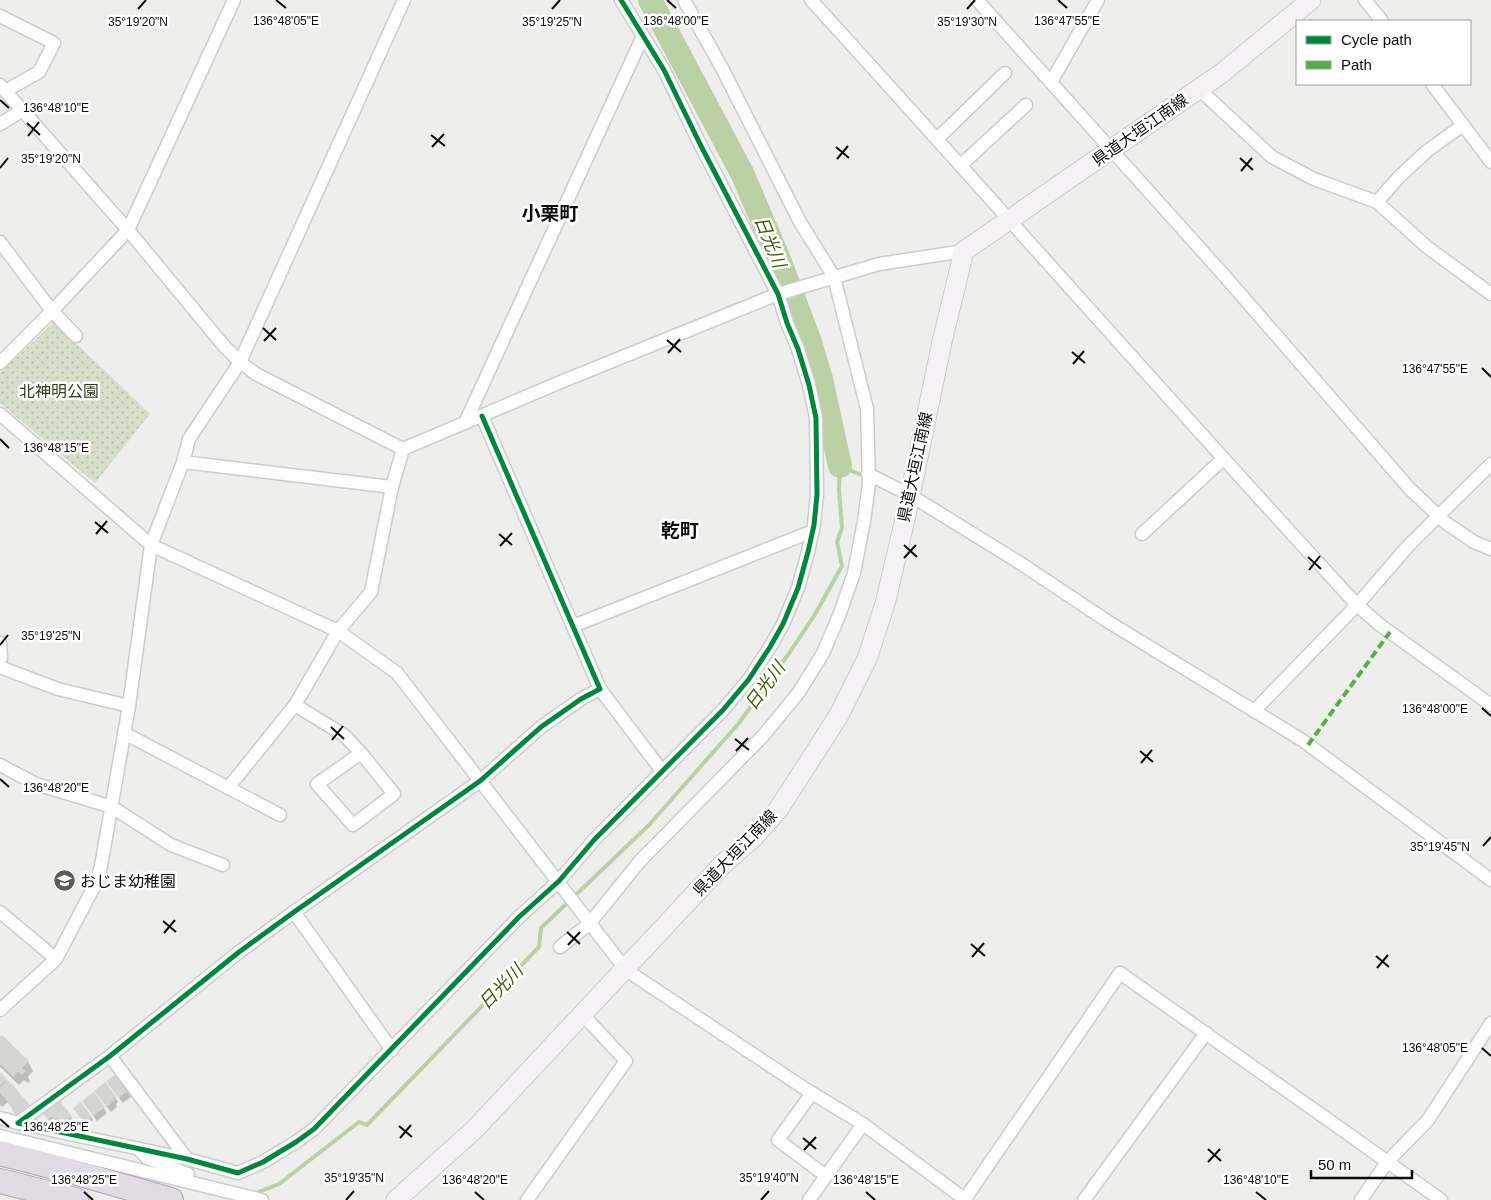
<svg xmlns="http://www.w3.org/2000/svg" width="1491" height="1200" viewBox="0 0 1491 1200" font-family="Arial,'Noto Sans JP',sans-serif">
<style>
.park{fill:url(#park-dots)}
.shadow{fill:#0003}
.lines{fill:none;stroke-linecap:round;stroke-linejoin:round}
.stream{stroke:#bbd0a4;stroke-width:4}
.river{stroke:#bbd0a4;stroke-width:24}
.building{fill:#d5d6d4}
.street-casing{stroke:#cccdcb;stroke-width:15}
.secondary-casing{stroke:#cccdcb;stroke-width:21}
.highway-casing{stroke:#ada6b0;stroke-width:26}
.street{stroke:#fcfdfc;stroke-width:12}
.secondary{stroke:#f5f2f6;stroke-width:19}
.highway{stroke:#e1dbe5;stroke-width:24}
.quiet{stroke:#54b044;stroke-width:4;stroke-dasharray:8 4;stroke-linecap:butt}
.cycleway-casing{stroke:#fff;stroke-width:8}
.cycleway{stroke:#00873e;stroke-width:5}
.ticks{fill:none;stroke:#0c0c0b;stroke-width:2}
.labels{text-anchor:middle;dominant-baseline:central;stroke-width:5;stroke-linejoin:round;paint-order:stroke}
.street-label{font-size:16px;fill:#0c0c0b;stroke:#fff}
.park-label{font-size:16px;fill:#2c3f13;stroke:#fff}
.poi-label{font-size:16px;fill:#0c0c0b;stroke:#fff;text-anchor:start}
.water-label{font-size:18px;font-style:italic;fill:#3f6000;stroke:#fff}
.quarter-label{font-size:19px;font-weight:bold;fill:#0c0c0b;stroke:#fff}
.ticks-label{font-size:12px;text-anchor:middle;fill:#0c0c0b;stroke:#fff;stroke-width:5;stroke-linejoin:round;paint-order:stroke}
</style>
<defs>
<pattern id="park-dots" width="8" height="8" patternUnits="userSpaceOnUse" patternTransform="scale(1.25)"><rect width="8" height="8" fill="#d4dec9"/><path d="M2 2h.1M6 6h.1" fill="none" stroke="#b5bdab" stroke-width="1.8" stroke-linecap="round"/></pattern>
</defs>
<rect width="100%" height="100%" fill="#eeefed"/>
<polygon class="park" points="54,322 150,414 95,483 0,403 0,373"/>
<g class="shadow">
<polygon points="0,1038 28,1062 33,1071 28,1077 30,1081 28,1083 24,1080 19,1085 0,1067"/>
<polygon points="0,1073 30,1108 21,1121 8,1102 2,1107 0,1105"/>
<polygon points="118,1076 131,1097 123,1103 107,1082"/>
<polygon points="99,1097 115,1097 118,1102 116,1104 117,1107 111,1112"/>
<polygon points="83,1102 103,1107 107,1113 97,1121"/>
<polygon points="76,1111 89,1113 93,1120 86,1125"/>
<polygon points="44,1113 71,1117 74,1123 65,1129 61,1123 58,1126 55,1123 52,1125"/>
</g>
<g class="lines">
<polyline class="stream" points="254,1194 279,1184 359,1122 367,1125 539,947 541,928 649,825 739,723 790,652 814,616 842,566 837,542 842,528 839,490 840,466 866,477"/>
<polyline class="river" points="650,0 742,173 778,257 810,342 821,379 840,466"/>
</g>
<g class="building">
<polygon points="2,1035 29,1061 22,1068 26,1071 22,1075 18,1072 14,1077 0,1064 0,1036"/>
<polygon points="0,1072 7,1080 0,1086"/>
<polygon points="116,1074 129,1090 119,1098 106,1081"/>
<polygon points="8,1080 32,1107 23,1115 21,1112 17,1116 12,1110 13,1108 0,1093 0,1087"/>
<polygon points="105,1082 116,1096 113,1098 115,1100 107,1107 94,1091"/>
<polygon points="94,1092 105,1107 93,1116 82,1101"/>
<polygon points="59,1100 72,1116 61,1124 57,1118 54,1121 51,1117 48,1120 42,1113"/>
<polygon points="81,1102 92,1117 84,1123 73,1108"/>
</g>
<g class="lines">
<defs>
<g id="street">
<path d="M811,0c183,201 362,405 546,605l23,20 111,80"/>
<polyline points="977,0 1222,273 1409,488 1446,523 1474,542 1491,549"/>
<polyline points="1365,0 1382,21"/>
<polyline points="0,16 54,43 39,72 5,91"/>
<polyline points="1051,82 1098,0"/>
<polyline points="1432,84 1491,162"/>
<polyline points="0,85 128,230 224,346 240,362 256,374 403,449"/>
<polyline points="1199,89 1272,157 1314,179 1377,202 1427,247 1491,294"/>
<polyline points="0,124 23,110"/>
<polyline points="937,139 1005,73"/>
<polyline points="961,165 1026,105"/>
<polyline points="1377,202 1399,177 1427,151 1463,125"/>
<polyline points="0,242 52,311 76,336"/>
<polyline points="0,363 52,311 128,230 234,0"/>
<polyline points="0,414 151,545 338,631 397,673 626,970 807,1090 863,1124 966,1200"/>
<polyline points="482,416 600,689 581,699 541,727 480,781 294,912 239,952 110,1056 18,1123 187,1159 238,1173 263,1162 296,1142 314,1129 519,917 559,881 594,840 723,710 749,679 770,647 783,624 798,588 808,552 814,525 817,495 816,418 809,385 798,349 787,323 778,294 700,144 664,70 621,0"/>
<polyline points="465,423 643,36"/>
<polyline points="403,449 563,381 778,294 879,264 964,251"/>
<polyline points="183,462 392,487"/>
<polyline points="868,474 910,495 1020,563 1107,621 1302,740 1491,880"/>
<polyline points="1142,534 1223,459"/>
<polyline points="573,626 813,531"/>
<polyline points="0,643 1,658 0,659"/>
<polyline points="0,667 58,689 129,706"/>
<polyline points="600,689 662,771"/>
<polyline points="295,705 344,735 361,753 317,784 353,825 394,794 361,753"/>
<polyline points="1254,711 1357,605 1409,545 1491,464"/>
<polyline points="124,733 280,815"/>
<polyline points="0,765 36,784 112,807 171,845 223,865"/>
<polyline points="228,788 295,705 338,631 371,592 392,487 403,449"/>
<polyline points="0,912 56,959"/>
<polyline points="294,912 392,1050"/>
<polyline points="560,947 589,924 640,861 763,736 799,692 823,653 839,616 854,573 864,521 869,484 867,409 834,277 800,222 723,70 684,0"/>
<polyline points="0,1010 56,959 96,883 101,866 129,706 151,545 183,462 189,439 240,362 404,0"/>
<polyline points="110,1056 187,1159"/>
<polyline points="812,1093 778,1140 826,1176"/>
<polyline points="0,1118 18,1123"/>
<polyline points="0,1136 262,1200"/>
<polyline points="141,1152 147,1158 188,1174"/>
<polyline points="965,1199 1120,973 1337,1126 1441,1200"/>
<polyline points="527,1200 626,1061 583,1015"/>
<polyline points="809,1200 863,1124"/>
<polyline points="1084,1200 1206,1033"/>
<polyline points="1361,1200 1387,1162 1428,1120 1491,1023"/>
</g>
<polyline id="secondary" points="396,1200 475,1129 722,865 754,837 778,810 839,715 867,659 885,604 906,515 942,342 964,251 1222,73 1311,0"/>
<g id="highway">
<polyline points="0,1153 70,1171 171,1200"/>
<polyline points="0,1181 76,1200"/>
</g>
</defs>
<use href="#street" class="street-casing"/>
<use href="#secondary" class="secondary-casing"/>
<use href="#highway" class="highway-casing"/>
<use href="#street" class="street"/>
<use href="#secondary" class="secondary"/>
<use href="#highway" class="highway"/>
<polyline class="quiet" points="1308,745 1390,632"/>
<defs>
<polyline id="cycleway" points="482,416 600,689 581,699 541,727 480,781 294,912 239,952 110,1056 18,1123 187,1159 238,1173 263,1162 296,1142 314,1129 519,917 559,881 594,840 723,710 749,679 770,647 783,624 798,588 808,552 814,525 817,495 816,418 809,385 798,349 787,323 778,294 700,144 664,70 621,0"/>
</defs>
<use href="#cycleway" class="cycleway-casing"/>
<use href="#cycleway" class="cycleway"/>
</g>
<path class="ticks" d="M276,0l10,8M667,0l9,8M1058,0l9,8M138,9l8,-9M552,9l8,-9M967,9l8,-9M0,100l9,8M27,123l13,12M431,135l14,11M28,136l11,-14M432,147l12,-13M836,147l13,11M1240,158l13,12M837,159l11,-13M0,168l8,-10M1241,171l11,-13M263,328l13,12M667,340l14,12M264,341l12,-13M1072,352l13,11M668,353l12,-14M1073,364l11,-13M1482,368l9,9M0,439l9,9M95,522l13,11M96,534l11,-13M499,534l13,11M904,545l13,12M500,546l12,-13M1308,557l13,12M904,558l12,-13M1309,570l11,-14M0,645l8,-10M1482,708l9,8M331,727l13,12M735,739l14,11M332,740l11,-14M736,751l12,-13M1140,751l13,11M1141,763l11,-13M0,779l9,8M1483,846l8,-9M163,921l13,11M567,932l13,12M164,933l11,-13M971,944l14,12M568,945l12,-13M1376,956l13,11M972,957l12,-14M1377,968l11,-13M1482,1048l9,8M0,1119l9,8M399,1126l13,11M400,1138l11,-13M803,1138l13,11M1208,1149l13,12M804,1150l12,-13M1208,1162l12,-13M84,1192l9,8M475,1192l9,8M866,1192l9,8M1256,1192l10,8M346,1200l8,-9M761,1200l8,-9"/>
<defs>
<symbol id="school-disc" viewBox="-11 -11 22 22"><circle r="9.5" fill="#5b5b5a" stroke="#fff"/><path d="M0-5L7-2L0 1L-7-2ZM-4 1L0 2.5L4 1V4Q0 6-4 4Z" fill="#fff"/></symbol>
</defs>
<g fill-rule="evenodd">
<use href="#school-disc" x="52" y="868" width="25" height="25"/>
</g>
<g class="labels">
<g class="street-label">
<text transform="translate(1140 130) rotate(-35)">県道大垣江南線</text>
<text transform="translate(915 467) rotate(-78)">県道大垣江南線</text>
<text transform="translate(735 853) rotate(-46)">県道大垣江南線</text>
</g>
<g class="park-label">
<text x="59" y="391">北神明公園</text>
</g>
<g class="poi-label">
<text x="80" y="881">おじま幼稚園</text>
</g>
<g class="water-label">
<text transform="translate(770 242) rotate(68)">日光川</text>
<text transform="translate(765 686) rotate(-54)">日光川</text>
<text transform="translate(501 987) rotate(-46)">日光川</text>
</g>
<g class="quarter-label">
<text x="550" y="213">小栗町</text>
<text x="680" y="530">乾町</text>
</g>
</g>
<g class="ticks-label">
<text x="286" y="25">136°48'05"E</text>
<text x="676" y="25">136°48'00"E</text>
<text x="1067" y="25">136°47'55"E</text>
<text x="138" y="26">35°19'20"N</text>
<text x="552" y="26">35°19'25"N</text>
<text x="967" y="26">35°19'30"N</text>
<text x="56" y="112">136°48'10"E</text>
<text x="51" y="163">35°19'20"N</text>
<text x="1435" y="373">136°47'55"E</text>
<text x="56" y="452">136°48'15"E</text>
<text x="51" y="640">35°19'25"N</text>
<text x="1435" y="713">136°48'00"E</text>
<text x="56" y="792">136°48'20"E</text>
<text x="1440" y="851">35°19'45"N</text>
<text x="1435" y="1052">136°48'05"E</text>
<text x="56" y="1131">136°48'25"E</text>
<text x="354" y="1182">35°19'35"N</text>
<text x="769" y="1182">35°19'40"N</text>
<text x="84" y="1184">136°48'25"E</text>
<text x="475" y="1184">136°48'20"E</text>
<text x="866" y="1184">136°48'15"E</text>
<text x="1256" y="1184">136°48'10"E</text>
</g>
<rect x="1296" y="20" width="175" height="65" fill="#ffffff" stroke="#9e9e9d"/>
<rect x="1306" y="36" width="25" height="8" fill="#00873e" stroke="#9e9e9d"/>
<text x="1341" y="45" font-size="15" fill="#0c0c0b">Cycle path</text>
<rect x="1306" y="61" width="25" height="8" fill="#54b044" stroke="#9e9e9d"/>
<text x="1341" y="70" font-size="15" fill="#0c0c0b">Path</text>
<path d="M1311 1170v8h101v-8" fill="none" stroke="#0c0c0b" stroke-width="2.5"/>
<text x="1318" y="1170" font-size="15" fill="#0c0c0b" stroke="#ffffff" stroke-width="4" paint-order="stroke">50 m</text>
</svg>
